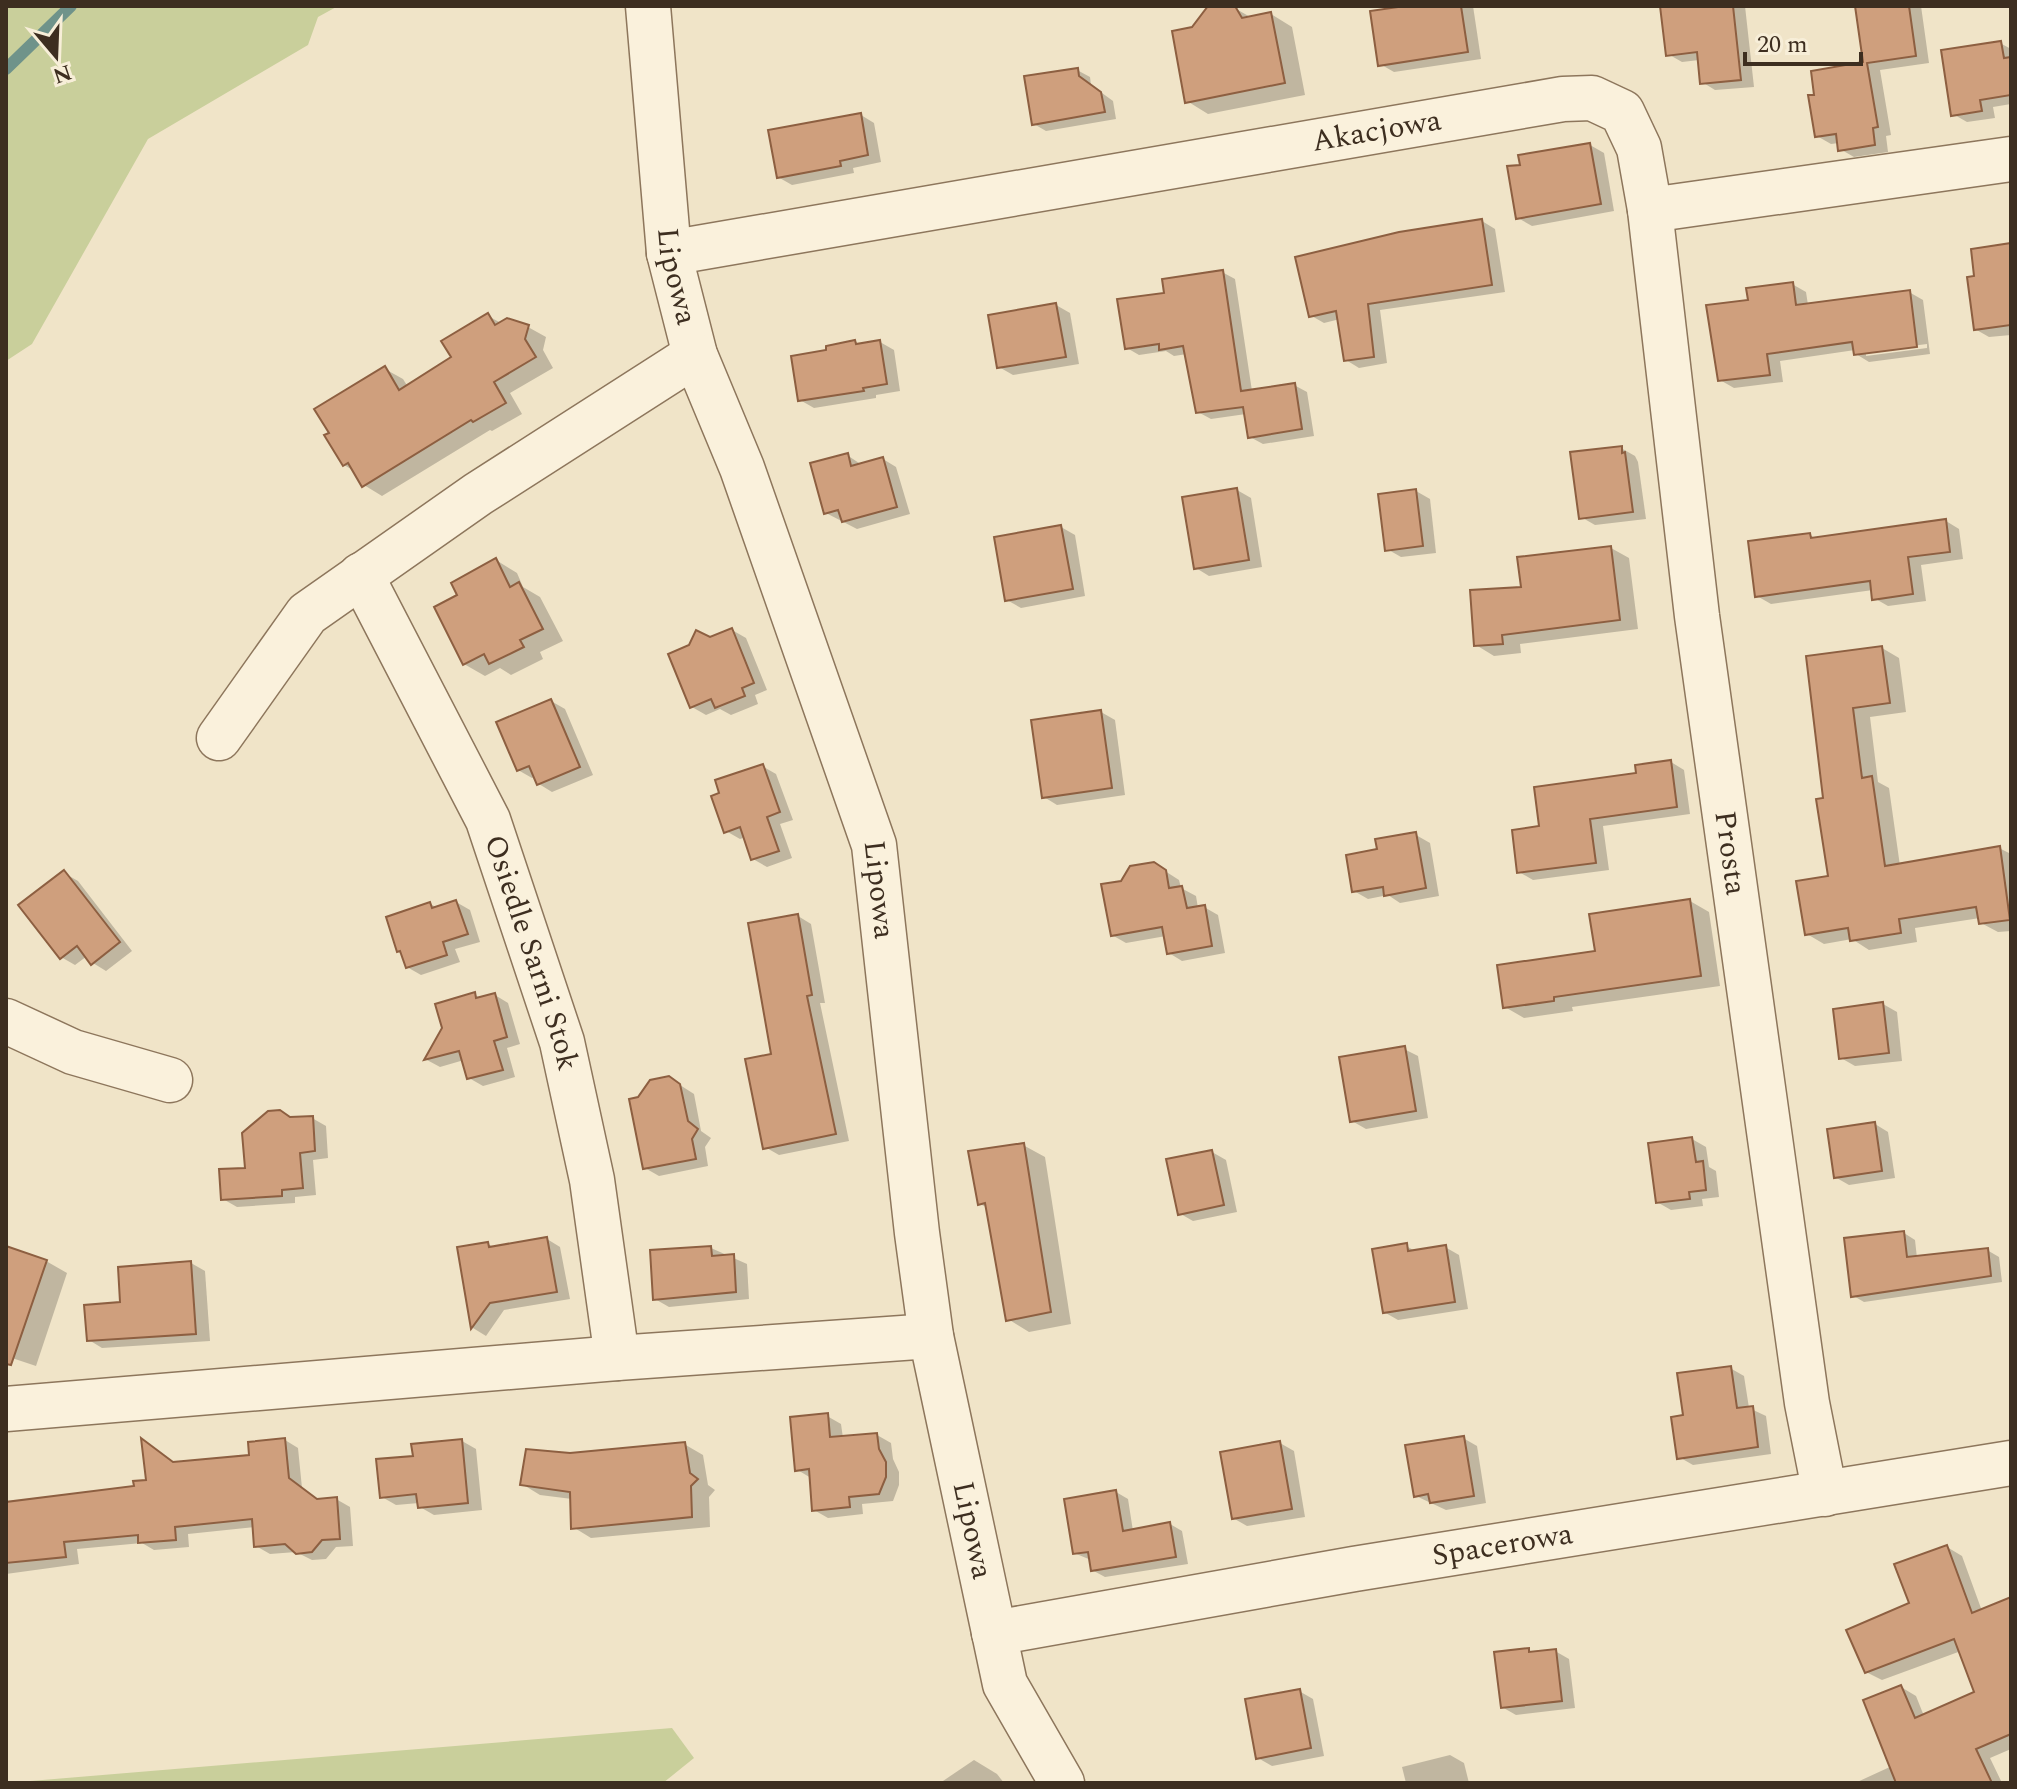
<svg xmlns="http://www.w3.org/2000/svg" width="2017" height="1789" viewBox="0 0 2017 1789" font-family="Spectral,serif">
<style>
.green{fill:#c9cf9b}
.shadow{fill:#0003;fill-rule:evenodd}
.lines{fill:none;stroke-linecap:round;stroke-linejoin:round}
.stream{stroke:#6f938a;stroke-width:12}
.building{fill:#cf9f7d;stroke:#8d5f41;stroke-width:2}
.street-casing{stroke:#8d765c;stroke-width:47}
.street{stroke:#faf1dc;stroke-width:44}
.labels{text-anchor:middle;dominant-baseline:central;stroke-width:6;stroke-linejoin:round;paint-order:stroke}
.street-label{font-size:30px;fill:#3d2e20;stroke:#f7eed8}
</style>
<rect width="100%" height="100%" fill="#f0e4c8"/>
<g class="green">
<polygon points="6,6 338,6 318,17 308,45 148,139 32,344 6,361"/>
<polygon points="672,1728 694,1758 663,1783 6,1783"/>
</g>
<g class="shadow">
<polygon points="1211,6 1231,6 1252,18 1271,14 1292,27 1305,95 1208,114 1187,101 1194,29"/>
<polygon points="1419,6 1473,6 1481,59 1394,72 1380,64"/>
<polygon points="1662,6 1745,6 1754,87 1715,90 1702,82 1699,60 1682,62 1668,54"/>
<polygon points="1857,6 1921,6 1929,63 1880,70 1891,135 1886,136 1888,152 1854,157 1840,149 1839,143 1831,144 1817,136 1817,96 1865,64"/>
<polygon points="2000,43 2011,49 2011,104 1993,107 1995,118 1967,122 1953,114"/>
<polygon points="1077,70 1090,77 1091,85 1113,101 1116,119 1046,131 1034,124"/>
<polygon points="861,115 874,123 881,162 853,168 854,173 792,185 778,177"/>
<polygon points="1590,145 1604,153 1614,211 1532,226 1518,218 1522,166"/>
<polygon points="1482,221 1495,229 1505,292 1380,310 1387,363 1359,368 1346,360 1340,319 1324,323 1310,315"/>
<polygon points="2011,245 2011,335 1989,337 1975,329 1976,278"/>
<polygon points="1222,272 1235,279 1252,391 1294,385 1307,392 1314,436 1263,444 1250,437 1246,414 1211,419 1198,412 1187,354 1174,356 1166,351 1139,355 1127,348 1166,294"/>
<path d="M1792,284l14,8 2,13 101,-13 14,8 7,54 -61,8 -13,-8 -1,-4 -75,11 3,21 -49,6 -14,-8zM1927,344v4l-61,8v-4z"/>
<polygon points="1056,305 1070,313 1079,364 1013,375 999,367"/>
<polygon points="488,316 501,323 528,327 546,337 543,350 553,368 510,393 522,414 492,431 490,430 382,496 364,485 356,472 344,465 385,369 403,379 408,387 454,358"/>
<polygon points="855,342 859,345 880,342 894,350 900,391 876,395 876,398 814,408 800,400 829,352"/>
<polygon points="1621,448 1635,456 1638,462 1646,519 1595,525 1581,517"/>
<polygon points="847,455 862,465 883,459 896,467 910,514 857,529 826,513"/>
<polygon points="1237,490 1251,498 1262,567 1209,576 1196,568"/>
<polygon points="1416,491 1430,499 1436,553 1401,557 1387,549"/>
<polygon points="1946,521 1959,529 1963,559 1921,565 1926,601 1888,606 1874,598 1873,590 1771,604 1757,596 1810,535 1816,539"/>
<polygon points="1061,527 1075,535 1085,596 1021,608 1007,600"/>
<polygon points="1611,548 1629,558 1638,629 1520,644 1521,653 1494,656 1476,645 1523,589"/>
<polygon points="496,560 517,573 523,587 540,597 563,641 540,652 543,659 511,675 500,668 485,676 464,664 460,596"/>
<polygon points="732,630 746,638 767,690 755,695 758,704 731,715 720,709 706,715 692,707 710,639"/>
<polygon points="1882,648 1899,658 1906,712 1870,717 1878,782 1889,788 1900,866 1999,848 2011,854 2011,931 1998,932 1981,923 1980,918 1915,928 1917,942 1869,950 1852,939 1824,944 1807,934 1830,877 1825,800 1808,658"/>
<polygon points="551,701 565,709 593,775 552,792 539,784 536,776 532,778 518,770"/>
<polygon points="1101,712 1115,720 1125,795 1057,805 1044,797"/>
<polygon points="1671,762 1684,770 1690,814 1603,826 1609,870 1533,880 1519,872 1541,828 1638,775"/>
<polygon points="762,766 776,774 793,820 780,824 792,858 767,867 753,859 746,837 740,839 726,831"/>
<polygon points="1416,835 1430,843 1439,896 1400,903 1388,895 1368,899 1354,891"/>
<polygon points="1154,864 1179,880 1181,888 1196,896 1198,908 1204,907 1218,915 1225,953 1182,961 1169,953 1166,936 1126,943 1112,935 1122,883"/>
<polygon points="64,873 78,881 132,951 106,971 93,963 87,956 75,965 61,957"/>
<polygon points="1690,901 1709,912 1720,986 1572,1007 1573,1011 1524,1018 1505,1007"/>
<polygon points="456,902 470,910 480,942 455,949 460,962 421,975 407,967 403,953 399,951 430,904 438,908"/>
<polygon points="798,916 811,924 825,1003 820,1003 849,1141 779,1155 765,1147 774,1056"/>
<polygon points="474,994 481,999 495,995 508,1003 520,1044 507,1048 515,1077 483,1086 469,1078 464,1060 440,1067 427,1060 444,1028"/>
<polygon points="1883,1004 1897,1012 1902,1061 1855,1066 1841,1058"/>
<polygon points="1404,1049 1418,1056 1428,1118 1366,1129 1352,1121"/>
<polygon points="669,1078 694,1094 701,1131 711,1138 705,1147 708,1166 659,1176 645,1168 640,1098"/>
<polygon points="312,1118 326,1126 328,1158 313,1160 316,1195 295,1197 295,1203 237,1207 223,1199 292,1119"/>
<polygon points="1875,1124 1888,1132 1895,1178 1849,1185 1835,1177"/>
<polygon points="1692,1139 1706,1147 1709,1167 1716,1171 1719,1197 1702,1199 1703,1206 1671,1210 1657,1202"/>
<polygon points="1023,1145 1045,1157 1071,1324 1029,1332 1008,1319 988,1208 980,1204"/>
<polygon points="1212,1152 1226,1160 1237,1212 1193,1221 1179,1213"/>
<polygon points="1904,1233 1915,1240 1917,1258 1987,1250 1999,1257 2002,1282 1864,1302 1852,1295"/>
<polygon points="547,1239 560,1247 570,1299 504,1310 486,1336 473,1328 459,1249 488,1244 495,1248"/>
<polygon points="1406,1246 1417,1252 1445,1247 1459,1255 1468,1309 1398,1320 1384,1312"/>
<polygon points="6,1248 46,1261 67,1273 36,1366 6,1356"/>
<polygon points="711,1248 747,1264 749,1299 669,1307 655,1299"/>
<polygon points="191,1263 205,1271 210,1341 102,1348 89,1340"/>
<polygon points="1730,1368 1744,1376 1749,1408 1766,1416 1771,1454 1693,1465 1679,1457 1685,1417"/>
<polygon points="827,1416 841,1424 843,1438 877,1435 891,1443 893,1459 899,1472 899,1485 893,1501 862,1504 863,1514 828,1518 814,1510 811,1478 796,1469"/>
<polygon points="1463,1438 1477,1446 1486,1503 1446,1510 1416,1496"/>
<polygon points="285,1440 298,1448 302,1488 320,1501 336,1499 350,1507 353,1546 336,1547 326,1559 312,1560 296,1552 270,1554 256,1546 255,1527 188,1534 189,1547 154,1550 142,1543 77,1549 79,1564 6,1574 6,1582 6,1504 136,1488 148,1482 144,1442 176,1464 251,1457"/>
<polygon points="462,1441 476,1449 482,1510 434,1515 420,1507 419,1503 396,1505 382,1497 415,1457"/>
<polygon points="1280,1443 1294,1451 1305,1517 1247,1526 1233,1518"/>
<polygon points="684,1444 703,1455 708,1485 715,1490 709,1497 710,1527 591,1538 573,1527 572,1499 540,1495 522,1484 570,1455"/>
<polygon points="1116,1492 1128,1499 1133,1531 1170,1524 1182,1531 1188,1564 1105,1577 1092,1570 1091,1560 1074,1553"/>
<polygon points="1947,1547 1962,1556 1982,1611 2011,1600 2011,1749 1990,1758 2002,1783 1855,1783 1892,1766 1901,1687 1916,1696 1924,1716 1977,1693 1961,1651 1882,1680 1866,1672"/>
<polygon points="1529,1650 1534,1653 1555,1651 1569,1659 1575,1708 1516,1715 1502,1707"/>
<polygon points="1299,1691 1313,1699 1324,1756 1272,1766 1258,1758"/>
<polygon points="1450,1755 1464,1763 1469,1783 1406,1783 1402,1767"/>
<polygon points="974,1760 997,1774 1004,1783 940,1783"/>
</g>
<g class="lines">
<polyline class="stream" points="6,69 71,6"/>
</g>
<g class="building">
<polygon points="1208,6 1235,6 1242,18 1271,12 1285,83 1185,103 1172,31 1192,27"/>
<polygon points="1405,6 1461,6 1468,52 1378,66 1370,11"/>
<polygon points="1660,6 1733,6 1741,80 1700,84 1697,52 1666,56"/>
<polygon points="1855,6 1909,6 1916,56 1867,63 1878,127 1873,128 1875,145 1838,151 1836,134 1815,137 1808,95 1814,95 1811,71 1863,62"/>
<polygon points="2001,41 2004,58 2011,57 2011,95 1980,100 1982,111 1951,116 1941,50"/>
<polygon points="1078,68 1079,76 1101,92 1105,112 1032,125 1024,76"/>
<polygon points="861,113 868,155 840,161 841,166 777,178 768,130"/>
<polygon points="1590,143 1601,204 1516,219 1507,166 1520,165 1518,155"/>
<polygon points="1482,219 1492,285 1368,304 1374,357 1344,361 1336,311 1309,317 1295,257 1399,232"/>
<polygon points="2011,243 2011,325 1974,330 1967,277 1974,276 1971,249"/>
<polygon points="1223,270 1241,391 1295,383 1302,429 1248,438 1243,407 1196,413 1183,346 1159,350 1159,344 1125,349 1117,299 1164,293 1162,279"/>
<polygon points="1793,282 1796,305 1910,290 1917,347 1854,355 1852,342 1767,354 1770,375 1718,381 1706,305 1748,300 1746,288"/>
<polygon points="1056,303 1066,357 997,368 988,315"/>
<polygon points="488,313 495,325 507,318 529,325 525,339 536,357 494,382 506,403 473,422 471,420 362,487 348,463 343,466 324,435 329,433 314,409 385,366 399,390 451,357 441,341"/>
<polygon points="855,340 856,344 880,340 887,384 863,388 864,391 798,401 791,356 826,350 826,346"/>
<polygon points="1622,446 1622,453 1625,452 1633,512 1579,519 1570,452"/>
<polygon points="848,453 851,466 883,457 897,507 842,522 838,510 824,514 810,463"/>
<polygon points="1237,488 1249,560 1194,569 1182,497"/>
<polygon points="1416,489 1423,546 1385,551 1378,494"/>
<polygon points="1946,519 1950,552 1908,557 1913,594 1872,600 1870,581 1755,597 1748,541 1810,533 1811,538"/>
<polygon points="1061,525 1073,589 1005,601 994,537"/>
<polygon points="1611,546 1620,620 1502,635 1503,644 1474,646 1470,590 1521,587 1517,557"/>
<polygon points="496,558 510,587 519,582 543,629 520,640 524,647 489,664 484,654 463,665 434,607 457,595 451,583"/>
<polygon points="732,628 754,683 742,688 745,696 715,708 711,699 690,708 668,654 689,645 696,630 710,637"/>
<polygon points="1882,646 1890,703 1853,708 1862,778 1872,776 1885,866 2000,846 2010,920 1979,924 1976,907 1899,919 1901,933 1850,941 1848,928 1805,935 1796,881 1828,876 1816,799 1823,798 1806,656"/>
<polygon points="551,699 580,767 537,785 529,766 517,771 496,722"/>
<polygon points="1101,710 1112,788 1042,798 1031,720"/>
<polygon points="1671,760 1677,807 1590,819 1596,863 1517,873 1512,830 1539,826 1534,787 1636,773 1635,765"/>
<polygon points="763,764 780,812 767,817 779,851 751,860 740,827 724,833 711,796 719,793 715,780"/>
<polygon points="1416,832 1426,888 1384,896 1383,887 1352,892 1346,855 1377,849 1375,839"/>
<polygon points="1154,862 1166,870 1169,888 1182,886 1187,908 1205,905 1212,946 1167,954 1162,927 1111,936 1101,884 1121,881 1130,866"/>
<polygon points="64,870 120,942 91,965 77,946 60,959 18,905"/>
<polygon points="1690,899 1701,976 1554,997 1554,1001 1503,1008 1497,965 1595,951 1589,914"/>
<polygon points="456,900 468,934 443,942 447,955 406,968 400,951 397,952 386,917 430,902 432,908"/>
<polygon points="798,914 812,995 807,996 836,1134 763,1149 745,1059 771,1054 748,923"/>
<polygon points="475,992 476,998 495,993 507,1037 494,1041 503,1070 467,1079 459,1051 424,1060 442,1028 435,1004"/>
<polygon points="1883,1002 1889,1053 1839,1059 1833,1009"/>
<polygon points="1405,1046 1416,1111 1350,1122 1339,1057"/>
<polygon points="669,1076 680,1084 688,1121 698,1129 692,1139 696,1159 643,1169 629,1099 638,1097 650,1080"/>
<polygon points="280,1110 290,1117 313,1116 315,1151 300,1153 303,1188 282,1190 282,1196 221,1200 219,1169 245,1168 242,1133 268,1111"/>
<polygon points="1875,1122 1882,1171 1834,1178 1827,1129"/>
<polygon points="1692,1137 1696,1162 1703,1161 1706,1190 1689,1192 1690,1199 1656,1203 1648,1143"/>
<polygon points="1024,1143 1051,1312 1006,1321 985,1203 978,1205 968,1151"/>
<polygon points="1212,1150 1224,1205 1178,1215 1166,1159"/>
<polygon points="1904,1231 1907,1257 1988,1248 1991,1276 1851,1297 1844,1238"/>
<polygon points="547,1237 557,1292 490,1303 471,1329 457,1247 488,1242 489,1247"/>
<polygon points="1407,1243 1408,1251 1446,1245 1455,1302 1383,1313 1372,1249"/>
<polygon points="6,1246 47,1260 11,1365 6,1364"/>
<polygon points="711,1246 712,1256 734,1254 736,1292 653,1300 650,1250"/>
<polygon points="191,1261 196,1334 87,1341 84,1305 120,1302 118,1267"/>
<polygon points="1731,1366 1737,1408 1753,1406 1758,1447 1677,1459 1671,1417 1683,1415 1677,1373"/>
<polygon points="828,1413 830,1437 877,1433 879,1449 886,1462 886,1477 879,1494 849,1497 850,1507 812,1511 809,1469 795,1471 790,1417"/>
<polygon points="1464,1436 1474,1496 1430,1503 1428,1494 1414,1497 1405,1445"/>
<polygon points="141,1438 173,1462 249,1455 248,1442 285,1438 289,1478 317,1499 337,1497 340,1539 322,1540 312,1552 296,1554 285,1544 254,1547 252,1519 175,1527 176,1540 138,1543 138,1535 64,1542 66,1557 6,1563 6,1502 134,1486 133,1481 146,1480"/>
<polygon points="462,1439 468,1503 418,1508 416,1494 380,1498 376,1459 413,1456 411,1444"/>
<polygon points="1280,1441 1292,1509 1232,1519 1220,1452"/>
<polygon points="685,1442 690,1473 698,1479 691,1486 692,1517 571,1529 570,1492 520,1485 526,1449 570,1453"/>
<polygon points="1116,1490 1123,1531 1170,1522 1176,1557 1091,1571 1088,1552 1073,1554 1064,1499"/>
<polygon points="1947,1545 1972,1613 2011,1597 2011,1734 1976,1749 1992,1783 1896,1783 1863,1700 1901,1685 1915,1718 1974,1692 1954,1639 1865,1673 1846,1630 1909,1603 1894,1564"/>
<polygon points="1529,1648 1529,1652 1556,1649 1562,1701 1501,1708 1494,1652"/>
<polygon points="1300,1689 1311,1748 1256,1759 1245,1699"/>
</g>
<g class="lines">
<defs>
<g id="street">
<path id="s1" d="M648,6l21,247 26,102 47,113 132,377 43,388 14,103 74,348 57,99"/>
<path id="s2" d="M1650,210l47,406 110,787 18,91"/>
<path id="s3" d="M669,253l894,-154 29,-1 30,14 17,36 11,62 361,-51"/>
<path id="s4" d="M361,575l127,245 74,222 30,138 25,178"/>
<polyline points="219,738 307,614 478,494 695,355"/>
<polyline points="6,1021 73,1052 170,1080"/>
<polyline points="6,1409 617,1358 931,1336"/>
<path id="s5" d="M994,1633l360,-64 657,-106"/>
</g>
</defs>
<use href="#street" class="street-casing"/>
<use href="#street" class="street"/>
</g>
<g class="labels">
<g class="street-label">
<text stroke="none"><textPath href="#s3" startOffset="718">Akacjowa</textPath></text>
<text stroke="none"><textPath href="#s1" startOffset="272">Lipowa</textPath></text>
<text stroke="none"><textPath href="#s2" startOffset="648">Prosta</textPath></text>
<text stroke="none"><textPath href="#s1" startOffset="920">Lipowa</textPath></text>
<text stroke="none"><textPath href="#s4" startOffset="416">Osiedle Sarni Stok</textPath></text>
<text stroke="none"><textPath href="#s1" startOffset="1568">Lipowa</textPath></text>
<text stroke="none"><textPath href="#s5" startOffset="516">Spacerowa</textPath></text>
</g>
</g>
<rect width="2017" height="1789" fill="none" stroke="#3d2e20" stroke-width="16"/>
<g transform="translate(56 56) rotate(161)" stroke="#f7eed8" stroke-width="6" paint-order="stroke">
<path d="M0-6L14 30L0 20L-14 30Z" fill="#3d2e20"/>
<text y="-12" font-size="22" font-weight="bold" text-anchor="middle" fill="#3d2e20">N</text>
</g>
<path d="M1745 52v12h116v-12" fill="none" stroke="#3d2e20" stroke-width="4"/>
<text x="1757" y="52" font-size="24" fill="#3d2e20" stroke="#f7eed8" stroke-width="6" paint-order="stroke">20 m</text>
</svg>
